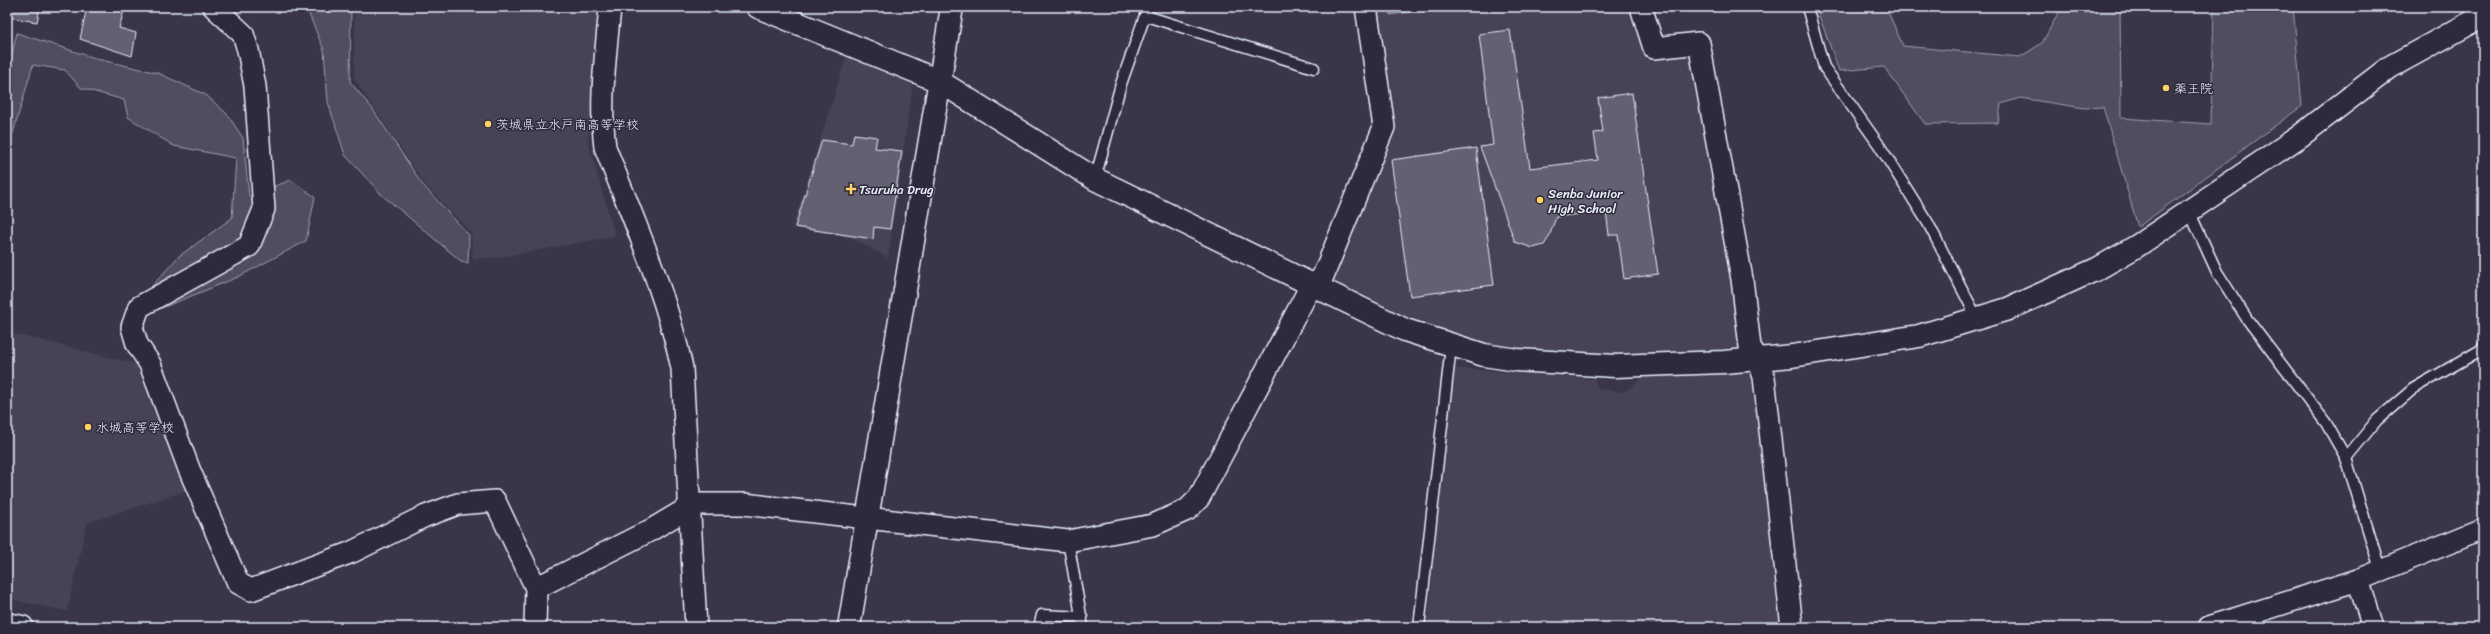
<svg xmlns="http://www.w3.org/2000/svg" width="2490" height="634" viewBox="0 0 2490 634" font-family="Sriracha,'Klee One',sans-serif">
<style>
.built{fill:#464354}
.green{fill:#504e5f;stroke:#9ca0ac}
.water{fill:#737482;stroke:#a2a6b1}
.building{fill:#636171;stroke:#e8f1f8}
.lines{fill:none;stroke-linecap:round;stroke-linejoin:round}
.service-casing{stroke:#e8f1f8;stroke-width:13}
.minor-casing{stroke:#e8f1f8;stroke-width:24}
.tertiary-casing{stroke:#e8f1f8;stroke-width:25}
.service{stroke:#2f2a3d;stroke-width:10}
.minor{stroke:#2f2a3d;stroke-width:21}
.tertiary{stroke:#2f2a3d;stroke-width:22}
.poi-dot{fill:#ffd166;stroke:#2f2a3d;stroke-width:1.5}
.labels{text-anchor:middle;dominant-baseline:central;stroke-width:3;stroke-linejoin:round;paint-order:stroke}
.poi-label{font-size:13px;fill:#e8f1f8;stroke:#2f2a3d;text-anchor:start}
</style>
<rect width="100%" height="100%" fill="#3a3648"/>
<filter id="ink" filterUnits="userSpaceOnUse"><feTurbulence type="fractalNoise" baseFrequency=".025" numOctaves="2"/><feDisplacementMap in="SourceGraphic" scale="8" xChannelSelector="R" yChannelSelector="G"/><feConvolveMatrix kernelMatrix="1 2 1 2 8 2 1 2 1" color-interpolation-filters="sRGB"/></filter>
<g filter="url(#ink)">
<g class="built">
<polygon points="355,7 601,7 588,141 615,236 501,257 473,259 471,233 424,183 354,78"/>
<polygon points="1372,7 1635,7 1650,55 1694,52 1735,274 1742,348 1734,353 1621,357 1528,353 1486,345 1390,315 1328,280 1389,127"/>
<polygon points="848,52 913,82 888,258 852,238 792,228"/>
<polygon points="7,332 145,366 191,489 87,523 67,611 7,599"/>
<polygon points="1453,368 1595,379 1598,389 1625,392 1646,375 1748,371 1755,381 1785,627 1427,627"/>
</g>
<g class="green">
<polygon points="306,7 351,7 350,82 372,108 422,184 469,235 468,263 461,261 382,195 345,155 328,102 324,50"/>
<polygon points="1816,7 1886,7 1903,46 2020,57 2042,43 2059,12 2120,7 2121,118 2211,124 2214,7 2293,7 2302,106 2138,227 2103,107 2084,108 2020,98 2001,104 1998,123 1925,124 1884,67 1839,71"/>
<polygon points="17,33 101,60 158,73 206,95 227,114 243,138 249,196 291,180 315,197 306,241 238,277 152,312 145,294 178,257 232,218 236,158 174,146 128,117 124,100 81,88 65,70 33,65 13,133 7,135 7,74"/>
</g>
<polygon class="water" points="1389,7 1421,7 1422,10 1390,15"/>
<g class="building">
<polygon points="7,7 40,7 37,22 7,17"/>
<polygon points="87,7 125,7 119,28 136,33 132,56 80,39"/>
<polygon points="1510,30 1530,168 1598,160 1594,133 1603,132 1598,98 1632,93 1658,274 1624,279 1618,235 1609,235 1606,211 1556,217 1549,237 1544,245 1533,248 1515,242 1480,147 1493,145 1479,34"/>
<polygon points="854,134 877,137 875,148 902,151 890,229 874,227 873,239 795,227 822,140 852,144"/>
<polygon points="1476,148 1494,285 1410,296 1391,160"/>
</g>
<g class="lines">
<defs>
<g id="service">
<polyline points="1807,7 1824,67 1879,145 1928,223 1978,320"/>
<polyline points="1146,16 1314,68"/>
<polyline points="1095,179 1121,84 1148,7"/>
<polyline points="2189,211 2217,272 2247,319 2326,423 2346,458 2380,569"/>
<polyline points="2346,458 2377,420 2413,389 2479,351 2483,347"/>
<polyline points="1068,541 1083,627"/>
<polyline points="1039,627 1042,615 1082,617"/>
<polyline points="1419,627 1451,346"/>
</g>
<g id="minor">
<polyline points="214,7 243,34 248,50 255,86 264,209 249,246 139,307 132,327 137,344 150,364 189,469 238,583 251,590 352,552 423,517 458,504 495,501 536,588 535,627"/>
<path d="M610,7c-4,46 -11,94 -5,140 28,72 61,145 77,221l14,259"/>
<polyline points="1641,7 1654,48 1699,43 1742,279 1750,347 1758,359 1764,377 1792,627"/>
<polyline points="2358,580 2373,627"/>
<polyline points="536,588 651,530 688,508 699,504 744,504 1068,541 1153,525 1187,510 1199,498 1306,295 1323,276 1384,127 1366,7"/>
<polyline points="2209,627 2358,580 2483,529"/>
</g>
<g id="tertiary">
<polyline points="758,7 939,81 1095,179 1405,330 1484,355 1517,360 1615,366 1724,362 1792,356 1919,336 2008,309 2097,269 2137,246 2300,136 2390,67 2483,16"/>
<polyline points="7,624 22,627"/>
<polyline points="849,627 952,7"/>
</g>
</defs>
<use href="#service" class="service-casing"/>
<use href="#minor" class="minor-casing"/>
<use href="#tertiary" class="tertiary-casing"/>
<use href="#service" class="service"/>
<use href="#minor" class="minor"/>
<use href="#tertiary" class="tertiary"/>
</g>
</g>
<g class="poi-dot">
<circle cx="2166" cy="88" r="4"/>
<circle cx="488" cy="124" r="4"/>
<path d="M849 183h4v4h4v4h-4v4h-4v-4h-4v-4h4z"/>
<circle cx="1540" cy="200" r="4"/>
<circle cx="88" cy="427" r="4"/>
</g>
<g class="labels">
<g class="poi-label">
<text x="2174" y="88">薬王院</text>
<text x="496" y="124">茨城県立水戸南高等学校</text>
<text x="859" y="189">Tsuruha Drug</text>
<text x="1548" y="193">Senba Junior<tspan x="1548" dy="15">High School</tspan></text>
<text x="96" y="427">水城高等学校</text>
</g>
</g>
<rect width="2490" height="634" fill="none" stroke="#2f2a3d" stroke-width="24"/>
<rect x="12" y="12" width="2466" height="610" fill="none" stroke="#e8f1f8" stroke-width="1.5" filter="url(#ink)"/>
</svg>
